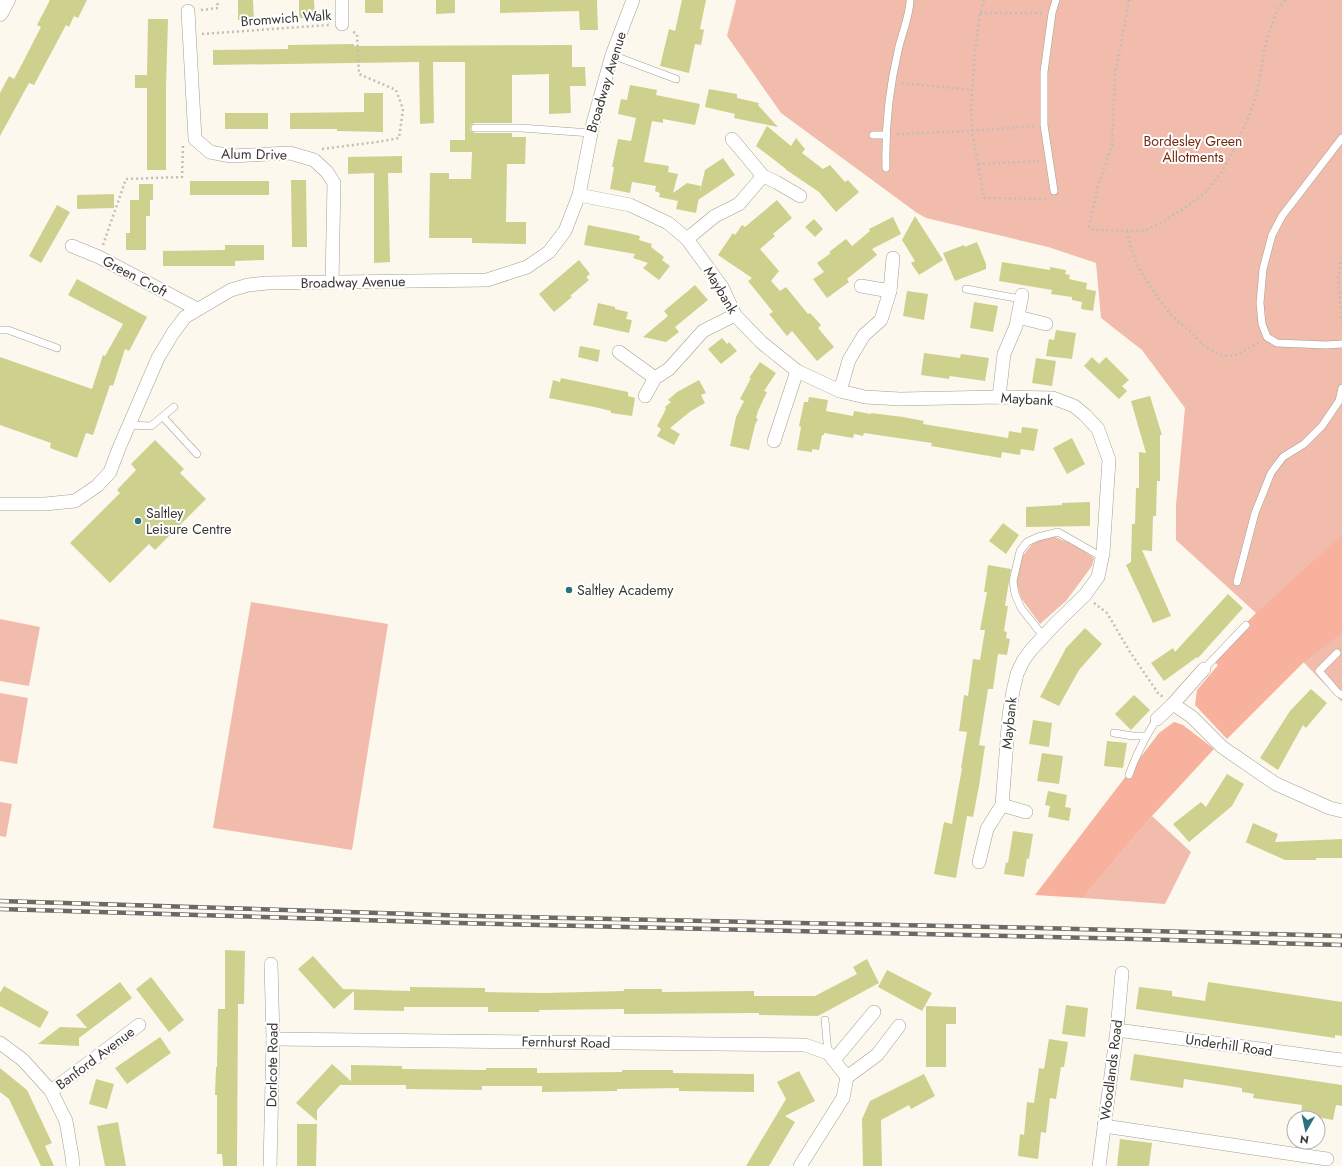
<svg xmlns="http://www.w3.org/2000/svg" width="1342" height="1166" viewBox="0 0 1342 1166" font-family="Jost,sans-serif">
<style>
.green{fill:#f1bcac}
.forest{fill:#f7b19d}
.building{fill:#ced18e}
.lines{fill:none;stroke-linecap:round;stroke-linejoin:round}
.service-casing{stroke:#a49f95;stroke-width:8}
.minor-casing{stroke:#a49f95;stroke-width:14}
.tertiary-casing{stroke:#a49f95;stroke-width:17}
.path{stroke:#c2beb5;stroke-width:2.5;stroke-dasharray:2 3;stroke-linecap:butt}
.service{stroke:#fff;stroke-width:7}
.minor{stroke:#fff;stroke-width:13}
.tertiary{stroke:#fff;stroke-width:16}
.rail-casing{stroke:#6b6963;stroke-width:4.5}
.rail{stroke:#fff;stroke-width:3;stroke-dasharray:9;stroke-linecap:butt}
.poi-dot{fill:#2a737c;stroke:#fff;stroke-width:1.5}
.labels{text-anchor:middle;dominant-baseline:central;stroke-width:4;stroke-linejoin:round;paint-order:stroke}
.street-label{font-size:14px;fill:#3a3834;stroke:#fff}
.park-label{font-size:14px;fill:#77280f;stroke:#fff}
.poi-label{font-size:14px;fill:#3a3834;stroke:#fff;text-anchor:start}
</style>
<rect width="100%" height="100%" fill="#fdf8ed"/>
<g class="green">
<polygon points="736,0 1342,0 1342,702 1256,613 1176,540 1176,505 1185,408 1142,350 1101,318 1096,263 1048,247 926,218 917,213 781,113 727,36"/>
<polygon points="1050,535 1075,545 1094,558 1092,566 1066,601 1040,624 1021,598 1016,581 1021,558 1035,540"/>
<polygon points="251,602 388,624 352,850 213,828"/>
<polygon points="0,619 40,627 29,686 0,681"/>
<polygon points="0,693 28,698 17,764 0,761"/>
<polygon points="0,802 12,804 6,837 0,836"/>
<polygon points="1152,816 1191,852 1165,904 1083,898"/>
</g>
<g class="forest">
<polygon points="1342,535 1342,633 1304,662 1227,739 1195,705 1197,690 1218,665 1211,659 1256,613"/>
<polygon points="1174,722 1183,725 1214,749 1152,816 1083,898 1035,895 1159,733"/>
</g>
<g class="building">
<polygon points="50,0 87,0 78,18 74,16 69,27 66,25 34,85 29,83 0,136 0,93 9,76 14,79 22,64 41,27 37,25"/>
<polygon points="238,0 253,0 254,20 238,20"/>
<polygon points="299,0 314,0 315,18 299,18"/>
<rect x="365" y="0" width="18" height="13"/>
<polygon points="436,0 455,0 455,13 436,14"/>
<polygon points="500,0 597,0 598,30 580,30 579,11 500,13"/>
<polygon points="682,0 706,0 700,29 704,30 701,45 695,44 689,73 660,66 669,29 675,31"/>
<polygon points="148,19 168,19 166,88 166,170 147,170 147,88 135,88 135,75 147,75"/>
<polygon points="354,44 354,46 572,45 572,67 585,67 586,86 570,86 571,113 549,114 549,74 512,75 512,123 475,123 472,124 470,128 471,131 475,133 512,133 512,137 526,137 525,164 507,164 506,222 526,222 526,244 472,243 472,238 429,238 430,173 449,173 449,179 471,179 472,152 450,152 450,140 465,140 465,62 433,62 434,123 420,124 419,62 213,65 213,50 288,49 288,45"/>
<polygon points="630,85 657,90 656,95 700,104 695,125 663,119 663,123 652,121 644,162 669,166 668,172 678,174 673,193 687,183 701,186 696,213 676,209 678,201 659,197 660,193 655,191 656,186 632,182 630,193 610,189 614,167 612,167 618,139 631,141 636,118 618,114 621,99 627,100"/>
<polygon points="709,89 737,94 737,98 759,103 758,105 778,127 734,118 735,114 705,107"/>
<polygon points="364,93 383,93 383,132 337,131 337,129 290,129 290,113 364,112"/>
<rect x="225" y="113" width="43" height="16"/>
<polygon points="767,126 791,146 796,138 805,149 802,153 823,169 830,165 845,182 848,180 859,192 836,212 819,192 785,169 786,169 756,146"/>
<polygon points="402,156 402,173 388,173 390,262 374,263 374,173 348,174 348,157"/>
<polygon points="723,158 735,175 698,200 705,170"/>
<polygon points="291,180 306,180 307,247 292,247"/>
<rect x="190" y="181" width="79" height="14"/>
<polygon points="139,184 153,184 153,200 150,200 150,216 146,216 146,250 126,250 126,233 130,233 130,200 139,200"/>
<polygon points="114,194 114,208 77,209 77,195"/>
<polygon points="777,200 792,218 773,234 775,236 760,249 779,271 771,281 780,291 786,287 808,314 810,313 821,325 818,328 834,347 817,361 792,331 787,336 769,314 773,312 748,281 752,278 718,255 733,233 735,235 742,225 745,227"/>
<polygon points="57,205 70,212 41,263 29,256"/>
<polygon points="915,216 943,260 919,275 911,263 915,261 902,240"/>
<polygon points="893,217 901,234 872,249 877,255 847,279 849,282 827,298 813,279 824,272 817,263 831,253 829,252 846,239 852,246 870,231 869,229"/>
<polygon points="814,219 823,229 815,237 805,227"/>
<polygon points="588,225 628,233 640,236 639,240 652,244 651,247 664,257 662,260 670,266 659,280 643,268 648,263 633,258 635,254 584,245"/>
<polygon points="977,242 986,264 986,269 955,281 943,253 964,245 965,247"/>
<polygon points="225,245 264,245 264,260 235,261 235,266 163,266 163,251 225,250"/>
<polygon points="579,260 590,274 586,277 589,280 570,296 572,297 554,312 539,294"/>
<polygon points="1002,262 1050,270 1050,267 1066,270 1065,274 1070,275 1069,279 1087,283 1086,289 1096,291 1093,311 1081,309 1082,302 1072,300 1072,297 1051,294 1052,290 999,281"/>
<polygon points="77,279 147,317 129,351 125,349 113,386 110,385 93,435 86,433 77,458 50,448 51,443 0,425 0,357 92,389 103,355 105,356 123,324 68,295"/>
<polygon points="695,285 708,300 675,327 679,332 666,342 643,337 668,316 664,311"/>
<polygon points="907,291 928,294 924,320 903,316"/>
<polygon points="974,302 998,306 993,332 970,328"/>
<polygon points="598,303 615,307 615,309 628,312 626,319 632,320 629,333 593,325"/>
<polygon points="1056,330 1076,333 1072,359 1046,356 1049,339 1054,340"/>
<polygon points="722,338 727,344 729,342 737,351 721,364 708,349"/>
<polygon points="580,346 600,350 598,362 578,357"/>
<polygon points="924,353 960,358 961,354 989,358 985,381 950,376 949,379 921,375"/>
<polygon points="1092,357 1099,364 1106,357 1129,380 1122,386 1127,391 1119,399 1084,366"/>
<polygon points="1036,358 1056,361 1052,386 1032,383"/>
<polygon points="760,362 776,373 764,391 767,392 758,411 756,418 758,419 755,425 749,450 730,446 736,417 744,401 740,399 751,378 749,378"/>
<polygon points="561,378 628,392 628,396 635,398 632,416 611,413 611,411 599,408 549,398 553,380 560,382"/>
<polygon points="699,380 706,393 701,395 705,403 691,411 670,428 680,434 674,445 657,436 661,429 657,426 666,409 665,407 671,402 668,400 677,392"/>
<polygon points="1150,396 1162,435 1160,435 1160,481 1157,481 1156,516 1153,516 1152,551 1142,550 1171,616 1153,623 1126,565 1131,562 1132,524 1135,524 1136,488 1139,488 1139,452 1146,453 1131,401"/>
<polygon points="809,397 828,400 826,411 853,416 854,411 871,414 871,413 903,417 924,421 923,424 1008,438 1009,431 1021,433 1022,427 1038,429 1034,451 1021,449 1020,455 1002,452 1001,458 931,446 932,443 864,433 863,436 854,434 853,438 824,433 824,435 822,435 819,450 812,449 812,452 797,450 801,427 799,426 804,402 808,402"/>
<polygon points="1072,438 1085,464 1067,474 1053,448"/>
<polygon points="155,440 184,469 180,473 206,499 155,550 149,544 110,583 70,543 120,493 117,490 136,470 131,464"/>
<polygon points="1090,502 1090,526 1026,527 1026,507 1062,505 1062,503"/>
<polygon points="1003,523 1019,535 1006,554 989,541"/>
<polygon points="988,565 1011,569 1005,606 1008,606 1004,631 1007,632 1006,638 1010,639 1007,655 998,654 993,689 988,689 979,745 985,746 979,786 973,817 967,816 956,878 934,874 944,822 952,824 962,768 961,768 967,732 959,731 964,695 968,696 973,659 980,660 985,630 980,630 987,592 984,592"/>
<polygon points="1228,594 1243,608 1198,658 1197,657 1164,681 1151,663 1173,648 1175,652"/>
<polygon points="1085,628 1102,644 1079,670 1059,706 1040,697 1066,648"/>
<polygon points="1311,689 1327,703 1306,728 1303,725 1278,770 1260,758 1290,711"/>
<polygon points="1134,695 1150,710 1131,730 1115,714"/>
<polygon points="1033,720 1052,723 1049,747 1029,744"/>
<polygon points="1107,741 1127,743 1123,768 1104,766"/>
<polygon points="1042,753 1063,756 1059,784 1037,781"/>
<polygon points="1227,774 1244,784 1232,806 1189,842 1173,824 1201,802 1206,807"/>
<polygon points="1048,791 1067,795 1065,807 1071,808 1069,821 1048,817 1050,806 1045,805"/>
<polygon points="1253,823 1278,834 1275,842 1342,839 1342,858 1316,858 1316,860 1285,860 1245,842 1246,842"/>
<polygon points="1013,831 1033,834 1029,859 1027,858 1024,877 1004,874 1006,862 1008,863"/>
<polygon points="225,950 245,951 244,1004 238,1004 237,1166 223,1166 222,1154 217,1154 217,1095 215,1095 216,1067 217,1067 218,1009 225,1009"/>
<polygon points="313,956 343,989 410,991 410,987 485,988 485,992 544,993 624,991 624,989 662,989 662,992 754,991 754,996 815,996 857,974 853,967 867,959 879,983 818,1016 759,1015 759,1013 624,1014 624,1009 539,1010 539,1012 488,1012 488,1007 404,1007 404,1011 354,1010 354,991 334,1009 298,969"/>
<polygon points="887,970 932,993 922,1011 878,987"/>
<polygon points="151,977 184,1020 169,1032 136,989"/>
<polygon points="120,982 132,998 79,1038 79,1046 38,1044 60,1027 87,1028 76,1015"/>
<polygon points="1208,982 1342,1002 1342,1036 1335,1035 1335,1038 1136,1009 1139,987 1172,991 1172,996 1205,1001"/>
<polygon points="4,986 49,1012 40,1028 0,1006 0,993"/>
<polygon points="1066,1005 1088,1008 1085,1037 1062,1034"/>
<polygon points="926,1006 956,1007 956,1024 946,1024 946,1067 926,1067"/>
<polygon points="160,1037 171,1053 127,1084 115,1068"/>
<polygon points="1049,1039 1068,1042 1064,1067 1061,1067 1056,1099 1050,1098 1046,1133 1041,1132 1038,1159 1018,1156 1020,1134 1024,1135 1027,1102 1034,1103 1039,1068 1044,1069"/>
<polygon points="1134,1054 1342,1085 1342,1106 1336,1105 1333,1120 1301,1114 1302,1105 1253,1098 1254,1094 1242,1092 1242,1088 1184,1079 1183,1088 1130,1080"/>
<polygon points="332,1064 351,1081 351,1065 402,1066 402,1069 486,1070 486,1068 537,1068 537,1073 622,1072 622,1070 673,1070 673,1073 754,1074 754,1092 679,1091 679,1088 617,1089 617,1091 542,1092 542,1086 482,1086 482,1090 406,1089 406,1085 340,1085 317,1110 317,1121 296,1103"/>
<polygon points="0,1068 27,1090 52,1143 45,1146 54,1166 41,1166 9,1099 0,1092"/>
<polygon points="799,1071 815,1101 785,1116 795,1122 769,1166 746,1166 786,1099 777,1082"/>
<polygon points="924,1074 935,1096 911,1109 909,1105 881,1120 882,1166 863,1166 862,1119 870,1101"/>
<polygon points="96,1079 114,1084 107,1109 89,1104"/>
<polygon points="118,1122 126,1166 105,1166 97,1126"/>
<polygon points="297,1124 317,1124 316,1166 297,1166"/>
<polygon points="1120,1139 1152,1143 1149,1166 1117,1166"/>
</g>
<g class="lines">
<defs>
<g id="service">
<polyline points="612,55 676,79"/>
<polyline points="475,128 521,128 591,133"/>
<polyline points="873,135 885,135"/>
<polyline points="1342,138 1282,216 1272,235 1263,269 1260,303 1262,324 1267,337 1277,343 1326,345 1342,344"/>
<path d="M886,168c-1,-39 3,-79 12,-117 3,-15 12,-36 12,-51"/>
<polyline points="1054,191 1044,125 1044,72 1052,13 1056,0"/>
<polyline points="966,289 1021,299"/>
<polyline points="0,330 8,330 57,348"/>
<polyline points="163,417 197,454"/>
<polyline points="129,425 151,426 174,407"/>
<polyline points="1237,582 1255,513 1271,473 1283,457 1304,444 1322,426 1339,401 1342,388"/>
<polyline points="1043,636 1021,608 1015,594 1013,581 1020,551 1027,542 1038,537 1058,532 1102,557"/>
<polyline points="1337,653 1319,671 1338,693 1342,695"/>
<polyline points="1204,669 1246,625"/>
<polyline points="1114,733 1133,736 1145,736"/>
<path d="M1129,775c7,-20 16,-38 28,-56"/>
<polyline points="825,1020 828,1053"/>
</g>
<g id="minor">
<polyline points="188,11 195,139 210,152 231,156 290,153 314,160 327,172 334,183 332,282"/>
<polyline points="342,24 342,0"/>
<polyline points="732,139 763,176"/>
<polyline points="579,195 630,205 668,223 687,239 722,287 735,315 761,342 797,371 840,391 865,397 900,399 999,397 1053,398 1074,406 1085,415 1098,429 1109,460 1103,553 1098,577 1085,595 1055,624 1031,650 1023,661 1017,674 1013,691 1009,715 1002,805 987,829 979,862"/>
<polyline points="687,239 715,216 739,204 763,176 776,182 800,196"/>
<polyline points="72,246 99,257 197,309"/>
<polyline points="861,286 890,291"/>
<polyline points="1018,317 1046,324"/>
<polyline points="619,352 655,378"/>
<polyline points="840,391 849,360 864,335 881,320 890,291 893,258"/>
<polyline points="645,396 655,378 669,369 703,331 735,315"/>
<polyline points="999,397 1004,354 1016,326 1022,295"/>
<polyline points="774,441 797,371"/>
<polyline points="0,504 45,504 75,501 97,486 110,472 119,448 158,358 173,333 185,317 231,290 248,285 267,283 487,280 527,267 549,252 565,231 579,195 593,123 612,55 633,0"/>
<polyline points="1173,704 1204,669"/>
<polyline points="1157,719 1173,704 1192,717 1222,747 1276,784 1330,808 1342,811"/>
<polyline points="1002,805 1026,812"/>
<polyline points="1117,1030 1342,1060"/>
<polyline points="273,1039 805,1045 828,1053 847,1077"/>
<polyline points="0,1043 23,1060 51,1091 66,1121 72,1156 73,1166"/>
<polyline points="834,1060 874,1012"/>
<polyline points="847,1077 877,1055 899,1026"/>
<polyline points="51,1091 139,1025"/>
<polyline points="1104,1126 1327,1159"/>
<polyline points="270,1166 273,1039 271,964"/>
<polyline points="800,1166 843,1098 847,1077"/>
<polyline points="1099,1166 1117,1030 1122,973"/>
</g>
<polyline id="tertiary" points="0,13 7,0"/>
</defs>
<use href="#service" class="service-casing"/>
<use href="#minor" class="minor-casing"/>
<use href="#tertiary" class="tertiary-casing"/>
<g class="path">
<polyline points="984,0 980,13 975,51 971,106 972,131 984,198 1047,199"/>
<polyline points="1129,0 1115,75 1112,145 1098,186 1089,227 1093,230 1144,231 1159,224 1186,207 1206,192 1222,172 1236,145 1249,116 1257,93 1266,42 1278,8 1286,0"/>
<polyline points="201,10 218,8 217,0"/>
<polyline points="980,13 1042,13"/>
<polyline points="202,34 329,25"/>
<polyline points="902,83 972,90"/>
<polyline points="897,134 972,131 1034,126"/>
<polyline points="322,149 377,142 399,138 403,109 396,90 359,74 357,34 352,31"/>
<polyline points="978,164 1039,161"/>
<polyline points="1127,231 1132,251 1138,267 1156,295 1172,316 1192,333 1205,347 1220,355 1234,356 1258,343"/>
<polyline points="103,245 126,179 182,177 183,146"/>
<polyline points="1342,257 1338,278 1342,324"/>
<polyline points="1094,603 1107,613 1130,652 1158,693 1163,697"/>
</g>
<use href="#service" class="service"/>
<use href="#minor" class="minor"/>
<use href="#tertiary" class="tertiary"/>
<defs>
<g id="rail">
<polyline points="0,901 473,916 1039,928 1342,936"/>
<polyline points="0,909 459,923 1135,939 1342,945"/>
</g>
</defs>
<use href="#rail" class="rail-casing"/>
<use href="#rail" class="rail"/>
</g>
<g class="poi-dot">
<circle cx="138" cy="521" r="4"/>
<circle cx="569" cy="590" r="4"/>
</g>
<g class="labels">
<g class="street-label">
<text transform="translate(286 18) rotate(-4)">Bromwich Walk</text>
<text transform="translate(606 82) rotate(-73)">Broadway Avenue</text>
<text transform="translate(254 154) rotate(1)">Alum Drive</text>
<text transform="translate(135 276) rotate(28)">Green Croft</text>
<text transform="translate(353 282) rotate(-1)">Broadway Avenue</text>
<text transform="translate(721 290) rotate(59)">Maybank</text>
<text transform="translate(1027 399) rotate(3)">Maybank</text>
<text transform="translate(1009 723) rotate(-84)">Maybank</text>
<text transform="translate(566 1042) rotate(1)">Fernhurst Road</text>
<text transform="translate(1229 1045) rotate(8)">Underhill Road</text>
<text transform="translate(95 1058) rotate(-37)">Banford Avenue</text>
<text transform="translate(272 1065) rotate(-89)">Dorlcote Road</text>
<text transform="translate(1111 1070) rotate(-83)">Woodlands Road</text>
</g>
<g class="park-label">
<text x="1193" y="141">Bordesley Green<tspan x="1193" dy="16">Allotments</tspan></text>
</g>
<g class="poi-label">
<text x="146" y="513">Saltley<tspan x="146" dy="16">Leisure Centre</tspan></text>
<text x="577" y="590">Saltley Academy</text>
</g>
</g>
<g transform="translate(1306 1130) rotate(189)"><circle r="19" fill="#ffffff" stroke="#b0afae"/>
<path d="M0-3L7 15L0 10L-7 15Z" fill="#2a737c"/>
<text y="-6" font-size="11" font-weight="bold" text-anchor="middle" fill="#3a3834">N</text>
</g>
</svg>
